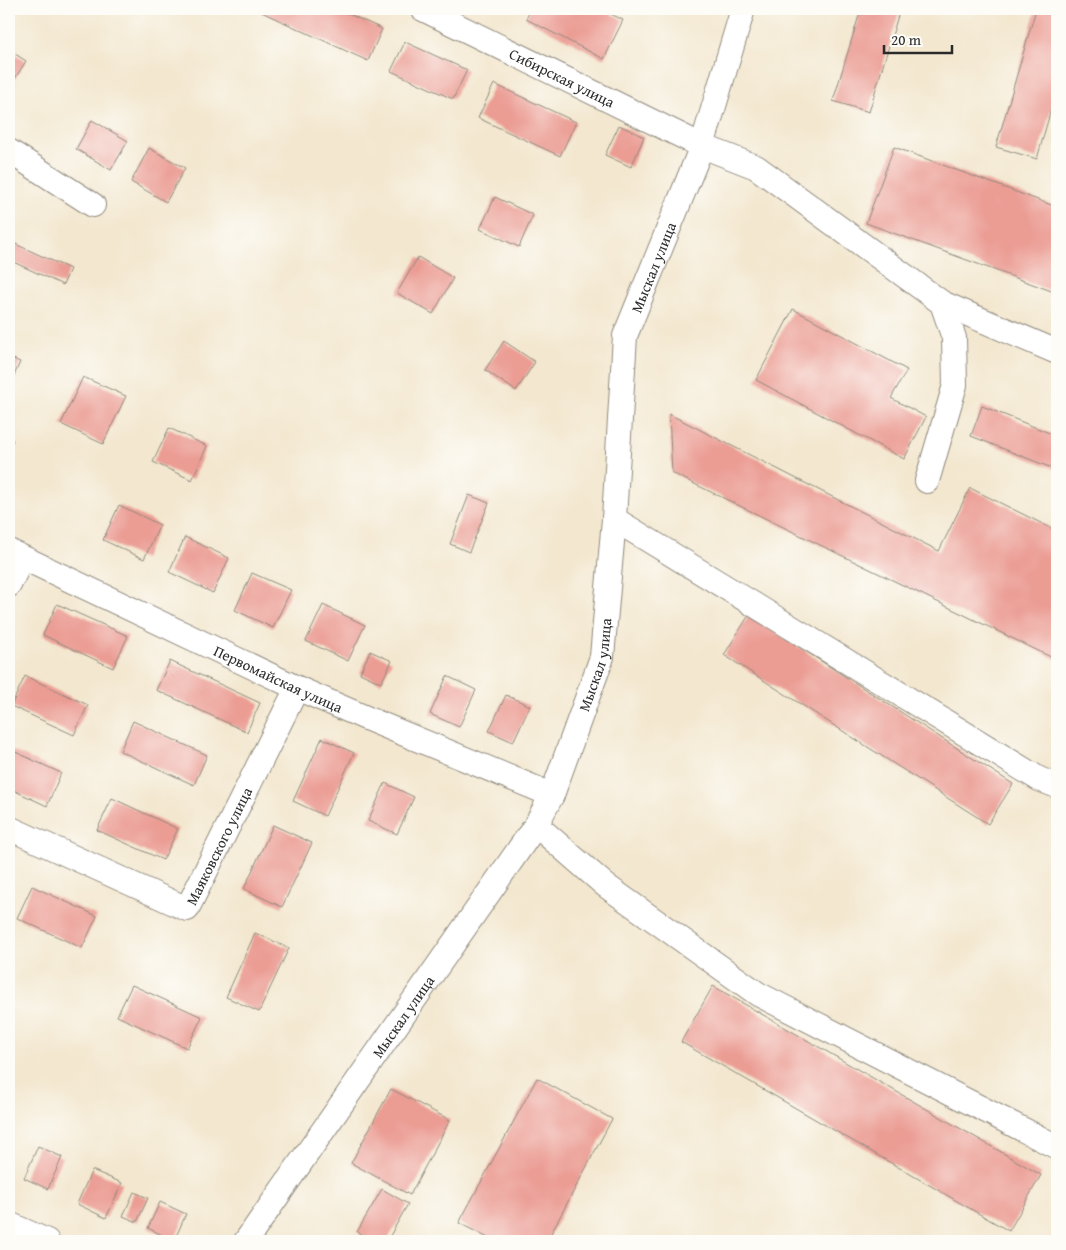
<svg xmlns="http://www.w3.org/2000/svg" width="1066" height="1250" viewBox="0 0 1066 1250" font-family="'Gentium Book Plus',serif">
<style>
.building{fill:#eb9d94}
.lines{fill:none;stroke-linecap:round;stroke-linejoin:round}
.minor-casing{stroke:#8f897d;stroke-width:26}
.minor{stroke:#fff;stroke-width:24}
.labels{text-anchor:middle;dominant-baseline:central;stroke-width:4;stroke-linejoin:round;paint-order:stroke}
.street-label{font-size:15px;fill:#2b2b2b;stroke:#fdfcf7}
</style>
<rect width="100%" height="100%" fill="#fdfcf7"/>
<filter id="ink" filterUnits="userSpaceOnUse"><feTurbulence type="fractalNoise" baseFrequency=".02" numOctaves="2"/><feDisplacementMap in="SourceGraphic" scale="10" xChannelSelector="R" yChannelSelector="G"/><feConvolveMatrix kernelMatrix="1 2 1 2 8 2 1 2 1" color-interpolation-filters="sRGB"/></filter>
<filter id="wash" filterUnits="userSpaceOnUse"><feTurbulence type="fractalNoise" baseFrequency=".0096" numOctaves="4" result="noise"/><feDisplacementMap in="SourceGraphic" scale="20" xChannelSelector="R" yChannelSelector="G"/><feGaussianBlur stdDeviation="1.12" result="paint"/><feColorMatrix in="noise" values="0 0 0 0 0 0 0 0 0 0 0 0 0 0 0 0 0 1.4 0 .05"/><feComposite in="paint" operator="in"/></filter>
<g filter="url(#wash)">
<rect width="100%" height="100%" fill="#f3e7cf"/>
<g id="blocks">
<g class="building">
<polygon points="255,9 338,9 382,29 368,61"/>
<polygon points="531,9 601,9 623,20 604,59 526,19"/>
<polygon points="861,9 900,9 869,112 833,101"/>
<polygon points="1036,9 1057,9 1057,88 1037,159 996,147"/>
<polygon points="405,42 467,70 453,99 391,71"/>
<polygon points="9,50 26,61 9,88"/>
<polygon points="494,84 576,122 560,156 478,118"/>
<polygon points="92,120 128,141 111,170 76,149"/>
<polygon points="619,125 644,137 631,167 605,155"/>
<polygon points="894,147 1057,207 1057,293 866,223"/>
<polygon points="149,148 185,168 166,202 131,182"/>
<polygon points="495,197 533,215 519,247 480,229"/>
<polygon points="9,241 70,269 63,285 9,260"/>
<polygon points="418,257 453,278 433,314 397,293"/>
<polygon points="793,309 907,370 891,398 926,417 904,459 756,380"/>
<polygon points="504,341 535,362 516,391 485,370"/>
<polygon points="9,357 20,362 9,387"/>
<polygon points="83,377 126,396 103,444 61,424"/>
<polygon points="982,406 1057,436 1057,470 971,436"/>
<polygon points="669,414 939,551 970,488 1057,531 1057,660 672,473"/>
<polygon points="169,428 207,446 192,480 153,462"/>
<polygon points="9,438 13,440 9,450"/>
<polygon points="469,495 489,503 469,552 450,544"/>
<polygon points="119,505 160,525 144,559 103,540"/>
<polygon points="185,537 229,558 213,593 169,572"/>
<polygon points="252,573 291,590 273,628 235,610"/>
<polygon points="57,604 128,636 113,668 43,635"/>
<polygon points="323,605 365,625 348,661 306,641"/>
<polygon points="749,615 1013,784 988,824 724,655"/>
<polygon points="370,651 392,661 381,683 360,673"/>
<polygon points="170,661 260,703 247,732 156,690"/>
<polygon points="25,676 88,705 74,735 11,706"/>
<polygon points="447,676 476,690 459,727 430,714"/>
<polygon points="506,695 530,706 513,742 489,731"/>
<polygon points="133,721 207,755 194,785 120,751"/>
<polygon points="322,738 354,753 325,816 293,801"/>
<polygon points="9,749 61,773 47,806 9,788"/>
<polygon points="385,783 414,797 397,834 368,821"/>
<polygon points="112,798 178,829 163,860 97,830"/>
<polygon points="273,825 312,843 282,907 244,889"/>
<polygon points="32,886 97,916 82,948 17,918"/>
<polygon points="255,933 289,948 259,1012 226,997"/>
<polygon points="132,985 202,1017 187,1048 117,1016"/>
<polygon points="713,986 1041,1175 1009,1231 681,1042"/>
<polygon points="537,1078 612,1119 547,1241 494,1241 459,1223"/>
<polygon points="391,1089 450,1120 410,1195 351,1163"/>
<polygon points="38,1146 62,1157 48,1189 24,1178"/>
<polygon points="92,1170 122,1183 106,1218 77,1204"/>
<polygon points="382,1189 408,1204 387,1241 372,1241 357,1232"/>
<polygon points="134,1192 148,1198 137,1222 123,1216"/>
<polygon points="160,1202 186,1214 174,1241 148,1228"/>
<polygon points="1057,1227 1057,1241 1049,1241"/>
</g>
</g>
</g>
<g filter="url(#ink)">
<use href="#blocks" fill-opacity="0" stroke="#8f897d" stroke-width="1"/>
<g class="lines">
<defs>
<g id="minor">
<path id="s1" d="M423,9l279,137 54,21 186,136 12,35 1,47 -28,96"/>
<polyline points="9,151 93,205"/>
<polyline points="942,303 1057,352"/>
<polyline points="614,519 1039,779 1057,786"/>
<path id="s2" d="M9,551l288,137 69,30 186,77"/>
<polyline points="9,585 22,558"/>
<polyline points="536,825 605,885 758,994 1057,1147"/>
<path id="s3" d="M9,828l178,81 110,-221"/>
<polyline points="9,1224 47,1241"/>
<path id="s4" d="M246,1241l290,-416 16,-30 50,-138 12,-138 11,-183 77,-190 41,-137"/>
</g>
</defs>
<use href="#minor" class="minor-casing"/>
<use href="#minor" class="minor"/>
</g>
</g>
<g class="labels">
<g class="street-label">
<text stroke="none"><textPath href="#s1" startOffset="155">Сибирская улица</textPath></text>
<text stroke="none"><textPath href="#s4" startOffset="1084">Мыскал улица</textPath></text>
<text stroke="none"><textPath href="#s4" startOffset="679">Мыскал улица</textPath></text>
<text stroke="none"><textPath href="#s2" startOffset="298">Первомайская улица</textPath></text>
<text stroke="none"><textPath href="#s3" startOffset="266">Маяковского улица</textPath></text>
<text stroke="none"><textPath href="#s4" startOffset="274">Мыскал улица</textPath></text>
</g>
</g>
<rect width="1066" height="1250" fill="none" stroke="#fdfcf7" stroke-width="30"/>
<path d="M884 45v8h68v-8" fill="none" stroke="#2b2b2b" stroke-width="2.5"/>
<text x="891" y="45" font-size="15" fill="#2b2b2b" stroke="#fdfcf7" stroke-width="4" paint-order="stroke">20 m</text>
</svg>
